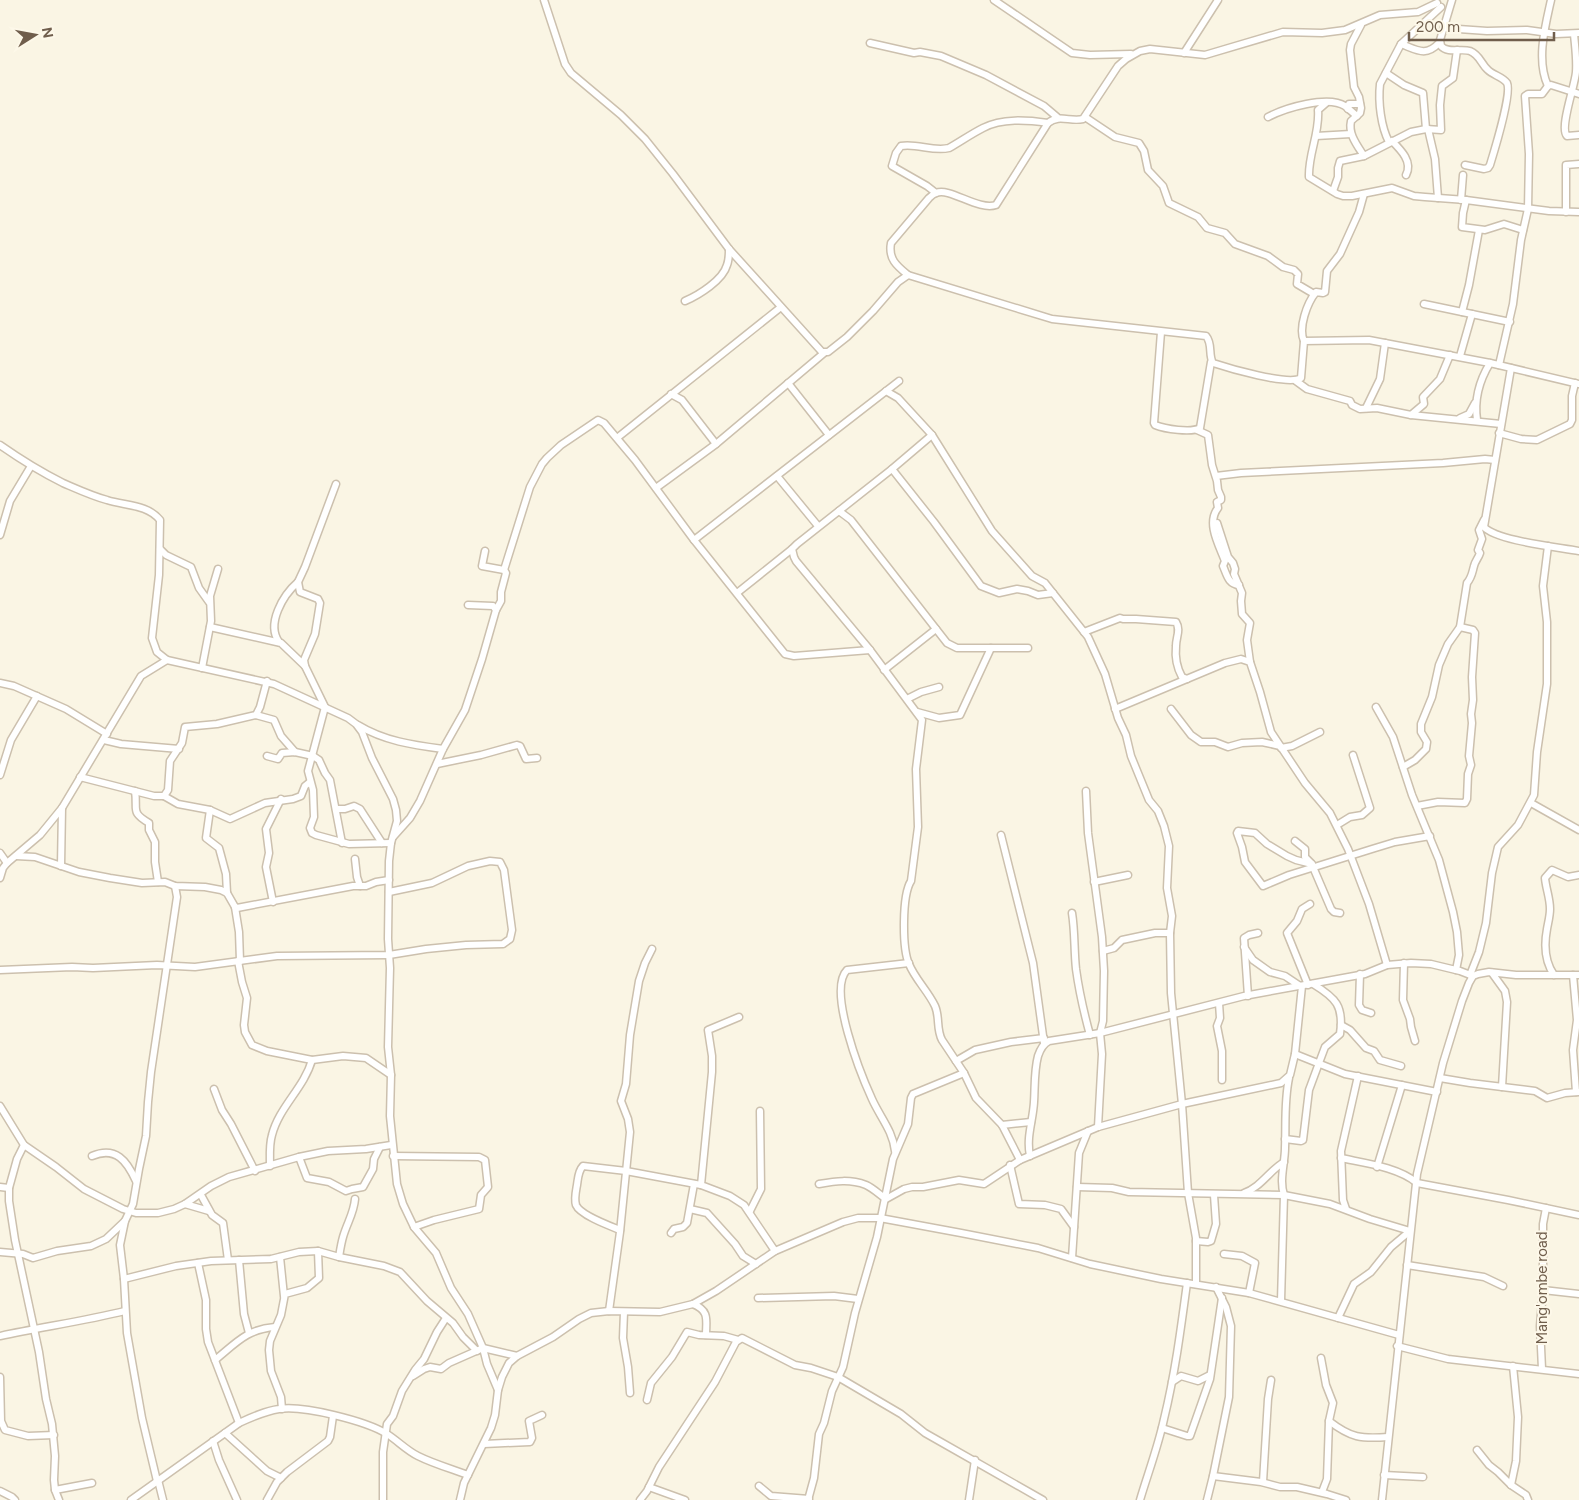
<svg xmlns="http://www.w3.org/2000/svg" width="1579" height="1500" viewBox="0 0 1579 1500" font-family="Figtree,sans-serif">
<style>
.lines{fill:none;stroke-linecap:round;stroke-linejoin:round}
.minor-casing{stroke:#ccc0ae;stroke-width:9}
.minor{stroke:#fff;stroke-width:6}
.labels{text-anchor:middle;dominant-baseline:central;stroke-width:4;stroke-linejoin:round;paint-order:stroke}
.street-label{font-size:15px;fill:#705e4c;stroke:#fdf8e9}
</style>
<rect width="100%" height="100%" fill="#faf5e4"/>
<g class="lines">
<defs>
<g id="minor">
<path d="M544,0l21,64 6,9 50,42 24,24 28,35 56,75 93,103h6l19,-15 26,-26 25,-29 10,-7 144,44 154,17c7,8 2,19 7,27 15,5 76,23 88,15l3,-37 65,-1 121,23 89,21"/>
<polyline points="994,0 1072,53 1090,55 1131,54"/>
<path d="M1452,0l-12,40 1,6c7,8 20,2 29,5 10,4 11,13 18,19 5,5 15,7 19,13 5,10 -13,69 -17,82l-2,3 -4,1 -19,-4"/>
<path d="M1361,25l-10,19 -1,6 4,37 5,10 2,11 -1,5 -9,8c-3,13 6,24 13,35"/>
<polyline points="1444,28 1487,31 1527,30 1556,34 1579,33"/>
<path d="M1574,34c1,12 3,25 2,38 -1,14 -17,56 -9,64l12,-1"/>
<polyline points="870,43 914,53 920,52 941,56 986,75 1044,106 1057,117"/>
<path d="M1401,44c16,6 25,13 38,-1"/>
<polyline points="1184,53 1218,0"/>
<polyline points="1386,73 1404,85 1423,93 1426,129"/>
<path d="M1548,86c-12,-26 -3,-59 3,-86"/>
<path d="M1326,103l-8,7c2,23 -10,44 -9,67l28,17 6,2h9l40,-8 22,8 11,1 41,3 83,11 30,1"/>
<polyline points="1348,109 1349,104 1360,104"/>
<polyline points="1085,117 1115,137 1139,143 1144,151 1148,170 1163,186 1169,203 1198,217 1207,228 1225,233 1235,244 1268,256 1283,267 1294,270 1298,274 1297,284 1314,294"/>
<path d="M1268,117c17,-9 60,-22 77,-11 4,3 8,7 12,10"/>
<polyline points="1428,129 1435,159 1438,198"/>
<polyline points="1316,136 1351,134"/>
<path d="M1392,141c9,9 21,21 14,34"/>
<path d="M1389,142c-8,-15 -11,-40 -9,-58l21,-40 40,-37"/>
<polyline points="1333,191 1338,177 1338,168 1340,161 1364,156 1411,132 1426,129 1441,130 1440,105 1442,86 1453,78 1457,50"/>
<path d="M936,193l-9,-7 -35,-20 4,-13 5,-7c16,-3 32,6 48,2 11,-6 22,-14 34,-20 19,-10 44,-8 65,-5"/>
<polyline points="1461,200 1463,175"/>
<polyline points="1466,200 1463,213 1462,227 1485,230 1504,224 1523,230"/>
<polyline points="1566,212 1566,165 1579,164"/>
<path d="M908,275c-11,-9 -20,-16 -17,-32l38,-45c2,-2 4,-4 7,-5 14,-6 42,18 60,12l52,-82c11,-9 22,-1 35,-4l35,-53 8,-7 14,-8 10,-2 55,6 78,-23 39,1 23,-3 35,-15 38,-3 19,-9"/>
<path d="M685,301c14,-6 38,-21 42,-36 2,-5 2,-11 2,-16"/>
<polyline points="1424,304 1510,322"/>
<polyline points="1462,312 1469,285 1479,230"/>
<path d="M1161,332l-7,91 1,2c10,4 36,8 45,3l11,-66"/>
<path d="M1304,341c-6,-13 3,-38 12,-49l7,1 2,-1 2,-21 13,-17 19,-42 5,-18"/>
<polyline points="1460,356 1472,314"/>
<polyline points="1499,365 1513,304 1521,240 1528,209 1529,154 1525,96 1528,94 1542,94 1548,86 1551,85 1579,94"/>
<path d="M1511,368l-27,159c13,14 74,20 95,24"/>
<polyline points="1296,381 1307,389 1350,401 1352,405 1360,409 1377,408 1411,415 1501,424"/>
<polyline points="788,383 829,435"/>
<polyline points="886,391 898,398 932,435 992,531 1032,576 1045,583 1088,637 1105,674 1118,718 1126,735 1131,756 1149,800 1158,811 1164,826 1169,846 1167,888 1172,916 1170,933 1171,993 1182,1104 1188,1193 1196,1238 1196,1284"/>
<polyline points="671,394 682,400 716,444"/>
<polyline points="1366,408 1380,379 1385,343"/>
<polyline points="1411,415 1424,404 1423,397 1440,379 1450,355"/>
<polyline points="1460,418 1469,414 1475,403"/>
<path d="M1477,420c-3,-21 2,-39 13,-57"/>
<path d="M1197,430l11,5 4,30 5,16 1,9 3,7v3l-4,2 1,6c-12,15 1,37 7,53l-2,5c4,9 5,18 16,19"/>
<polyline points="1499,433 1521,439 1537,440 1570,424 1572,420 1572,396 1575,383"/>
<path d="M932,435l-40,34 -95,75 -5,5 2,8 2,4 74,89 52,70 -6,49 2,58 -7,54c-9,14 -9,67 -2,83 6,15 19,27 26,42 5,11 1,23 7,34l22,33 12,25 26,27 18,35"/>
<polyline points="617,438 781,307"/>
<path d="M0,445c20,14 41,27 63,38 14,6 29,13 44,17 18,6 40,4 53,20l-1,55 -7,63 5,14 10,8 107,24 74,34 8,6 6,8 10,26 21,41 3,11 1,11 -6,22 -2,18 -1,78 2,29 -2,79 3,28 -1,41 7,68 6,20 11,23 22,26 15,35 17,26 15,34 4,16 11,26"/>
<polyline points="892,469 934,522 981,586 999,593 1017,589 1028,591 1038,595 1053,593"/>
<polyline points="777,476 818,526"/>
<polyline points="1216,476 1241,473 1443,463 1485,459 1495,460"/>
<polyline points="336,484 305,567 298,582 300,592 318,599 320,603 315,634 304,660 305,666 325,707 308,771 313,790 314,817 310,828 312,833 316,835 349,844 391,843"/>
<polyline points="656,488 716,444 824,353"/>
<polyline points="839,511 851,520 947,643 957,648 1028,648"/>
<polyline points="1217,523 1228,557 1233,563 1235,569 1234,574 1242,593 1241,601 1242,614 1250,623 1247,640 1250,662"/>
<polyline points="0,535 10,501 31,466"/>
<polyline points="694,540 899,381"/>
<polyline points="160,549 166,555 191,567 199,588 209,602"/>
<polyline points="485,551 482,566 504,570 506,573 501,592 501,601 496,610"/>
<polyline points="504,570 530,487 542,464 547,458 561,445 598,420 604,423 635,460 694,540 785,654 794,656 870,650"/>
<polyline points="737,593 792,549"/>
<polyline points="210,627 281,643 305,666"/>
<path d="M1084,632l36,-14 3,1h13l40,3c5,8 0,15 0,24 -1,10 1,22 6,31l5,2"/>
<path d="M279,642c-13,-18 4,-47 19,-60"/>
<polyline points="202,668 211,621 210,596 218,569"/>
<polyline points="884,670 936,629"/>
<polyline points="0,683 14,686 66,709 107,734"/>
<polyline points="907,699 921,692 939,687"/>
<polyline points="1376,707 1393,737 1412,795 1439,860 1453,912 1457,932 1459,955 1456,970"/>
<polyline points="1115,709 1225,663 1241,659 1250,662 1260,692 1271,732 1305,783 1330,813 1348,849 1369,904 1387,965"/>
<polyline points="1171,709 1191,735 1201,742 1215,742 1228,747 1242,743 1262,742 1280,746"/>
<polyline points="917,712 939,718 960,715 991,648"/>
<polyline points="256,715 274,720 281,736 295,752"/>
<path d="M358,725c26,16 55,20 85,24"/>
<polyline points="104,740 121,744 179,749"/>
<polyline points="1281,748 1292,746 1320,732"/>
<polyline points="267,756 278,759 282,753 295,752 313,756 319,760 325,773 330,780 342,843"/>
<polyline points="437,764 481,755 517,745 520,746 526,759 537,758"/>
<path d="M1403,767l12,-7 11,-11 1,-7 -6,-10v-8l11,-27 7,-32 9,-21 12,-17 7,-44c5,-6 5,-10 7,-17 1,-5 4,-7 6,-13l-2,-3 4,-11 -3,-9 5,-10"/>
<polyline points="0,775 11,740 37,696"/>
<polyline points="80,777 154,796 164,796 168,790 170,761 182,743 185,727 217,724 256,715 260,707 267,681"/>
<path d="M135,791c3,19 -5,21 14,32v7l6,12v20l3,20"/>
<polyline points="1086,791 1088,833 1102,937 1104,971 1103,1021 1100,1033 1102,1054 1098,1127"/>
<polyline points="164,796 178,804 210,810 230,819 265,803 293,799 301,796 305,786 310,782"/>
<polyline points="1531,803 1579,830"/>
<polyline points="1417,806 1438,802 1465,803 1467,799 1468,774 1471,765 1469,756 1472,723 1471,714 1473,700 1472,677 1475,633 1473,630 1460,627"/>
<polyline points="336,809 345,809 354,806 360,809 382,843"/>
<polyline points="210,810 206,838 219,848 226,874 227,893"/>
<polyline points="1337,825 1350,817 1362,815 1370,808 1353,755"/>
<polyline points="1001,835 1033,963 1044,1043"/>
<polyline points="393,837 410,818 420,801 443,749 465,710 482,659 496,610 493,606 468,605"/>
<polyline points="1295,841 1305,849 1305,857 1311,863"/>
<polyline points="0,853 7,863"/>
<polyline points="16,856 35,857 79,872 110,878 142,883 165,882 175,886 205,887 221,890 227,893 235,907 237,908 353,886 366,886 376,882 389,880"/>
<polyline points="355,859 357,877 360,886"/>
<polyline points="1312,864 1296,860 1287,856 1267,844 1255,833 1238,831 1237,833 1242,847 1245,862 1263,886 1289,875 1372,849 1395,842 1430,836"/>
<polyline points="61,866 62,808"/>
<polyline points="1313,867 1331,909 1334,912 1340,913"/>
<polyline points="0,878 3,868 7,863 40,835 62,808 141,676 167,660"/>
<polyline points="1094,882 1128,875"/>
<polyline points="273,902 266,867 269,853 266,829 281,799"/>
<polyline points="235,907 239,932 240,961"/>
<path d="M1072,913c3,19 2,37 4,56 3,22 8,44 14,66"/>
<polyline points="1244,947 1253,960 1270,972 1285,976 1300,986"/>
<polyline points="1103,951 1114,948 1122,940 1155,933 1170,933"/>
<polyline points="238,961 242,982 247,998 244,1025 245,1032 252,1045 267,1051 312,1060 343,1056 366,1058 391,1075"/>
<polyline points="1404,963 1403,1000 1410,1019 1411,1027 1415,1041"/>
<polyline points="0,970 72,967 93,968 157,965 195,967 277,956 389,955 426,949 466,945 503,944 510,939 512,930 504,870 500,862 490,861 468,866 432,883 389,892"/>
<polyline points="1492,973 1505,991 1507,1002 1502,1087"/>
<polyline points="1360,974 1359,1005 1362,1010 1371,1013"/>
<polyline points="1470,975 1479,952 1486,923 1492,873 1498,847 1518,825 1534,795 1537,752 1547,684 1547,622 1543,586 1548,546"/>
<path d="M1554,975c-9,-13 -10,-30 -7,-46 1,-6 3,-13 3,-20 0,-11 -4,-20 -5,-31l7,-8 16,7 11,-2"/>
<polyline points="1573,975 1577,1020 1573,1050 1576,1092"/>
<polyline points="1308,985 1287,933 1297,921 1302,909 1310,904"/>
<polyline points="1248,996 1244,938 1249,935 1258,933"/>
<polyline points="1219,1003 1220,1018 1217,1026 1222,1051 1222,1080"/>
<polyline points="739,1017 708,1030 712,1056 712,1072 701,1185 730,1196 744,1205 775,1251"/>
<polyline points="1341,1025 1350,1030 1366,1048 1374,1051 1380,1060 1401,1066"/>
<polyline points="1295,1054 1345,1074 1437,1092"/>
<polyline points="956,1061 975,1050 1011,1042 1044,1038"/>
<polyline points="1440,1078 1470,1083 1535,1091 1547,1098 1565,1093 1579,1092"/>
<polyline points="214,1089 222,1110 231,1124 255,1171"/>
<polyline points="0,1106 24,1145 56,1167 84,1189 123,1209 136,1213 158,1213 174,1209 185,1204 211,1186 229,1177 299,1157 328,1151 366,1149 391,1145"/>
<polyline points="1002,1125 1031,1122"/>
<path d="M1285,1139l16,2 2,-1 6,-50 10,-27 6,-16 15,-13c4,-28 -4,-36 -27,-50"/>
<polyline points="24,1145 17,1159 9,1188 9,1201 15,1240 39,1352 46,1399 52,1424 55,1456 54,1480 55,1490 59,1500"/>
<path d="M895,1151c-2,-20 -15,-34 -23,-52 -11,-24 -45,-109 -25,-129l62,-7"/>
<path d="M92,1156c24,-10 35,5 44,25"/>
<polyline points="393,1156 479,1157 485,1160 488,1187 481,1195 479,1209 434,1220 414,1227"/>
<path d="M1030,1156c-4,-19 3,-35 4,-54 1,-15 0,-31 4,-46 2,-6 5,-12 11,-15l51,-8 144,-37 121,-22 22,-9 24,-2 20,1 29,7 13,5"/>
<polyline points="299,1157 307,1178 329,1182 346,1191 352,1189 363,1187 373,1169 374,1159 380,1147"/>
<path d="M1341,1158c23,5 57,9 76,25l91,17 71,15"/>
<polyline points="1010,1165 1019,1204 1045,1205 1061,1209 1074,1227"/>
<path d="M270,1166c0,-11 -1,-21 2,-31 7,-28 32,-47 40,-75"/>
<polyline points="1377,1167 1402,1085"/>
<path d="M819,1184c17,-3 31,-5 47,1 7,3 14,10 20,14l18,-10 8,-2h11l36,-7 25,4 36,-24 78,-33 84,-23 99,-21 9,-8 5,-21 7,-68"/>
<polyline points="0,1187 9,1188"/>
<polyline points="1077,1187 1112,1188 1129,1192 1284,1195 1330,1204 1370,1219 1410,1231"/>
<path d="M1244,1193c17,-6 25,-22 40,-31"/>
<polyline points="201,1195 212,1215 223,1223 228,1260"/>
<polyline points="185,1204 209,1211"/>
<polyline points="690,1209 707,1213 735,1244 743,1256 756,1264"/>
<polyline points="1346,1209 1343,1200 1341,1151 1358,1076"/>
<polyline points="750,1211 761,1189 760,1111"/>
<path d="M620,1230c-10,-4 -40,-15 -44,-25 -2,-6 0,-14 1,-20 1,-6 1,-14 6,-19l43,5 75,14"/>
<polyline points="671,1233 674,1229 683,1227 687,1223 694,1184"/>
<polyline points="1196,1241 1208,1242 1211,1241 1216,1224 1214,1195"/>
<polyline points="0,1252 23,1254 33,1258 57,1251 91,1246 106,1239 125,1221"/>
<polyline points="1224,1254 1242,1256 1255,1263 1249,1293"/>
<polyline points="280,1257 284,1296"/>
<path d="M339,1257c1,-6 2,-13 4,-20 4,-14 11,-24 12,-38"/>
<polyline points="1072,1258 1079,1153 1088,1131"/>
<polyline points="239,1260 244,1314 249,1333"/>
<polyline points="198,1263 206,1300 206,1329 208,1342 239,1423"/>
<polyline points="1407,1265 1484,1277 1503,1286"/>
<polyline points="124,1279 176,1266 211,1261 271,1259 299,1252 318,1251 339,1257 384,1266 400,1272 427,1301 453,1323 463,1337 477,1351"/>
<polyline points="1543,1290 1579,1294"/>
<polyline points="758,1298 834,1296 858,1299"/>
<path d="M1281,1301l3,-106c-5,-15 1,-32 1,-47 1,-24 -1,-46 4,-70"/>
<path d="M693,1304c17,7 13,16 13,31"/>
<polyline points="609,1311 620,1232 630,1132 628,1119 621,1101 626,1084 630,1035 639,981 645,963 652,949"/>
<polyline points="624,1312 623,1338 628,1367 630,1393"/>
<polyline points="1338,1318 1354,1284 1371,1272 1391,1247 1410,1231"/>
<path d="M0,1336c42,-9 84,-15 125,-25"/>
<polyline points="1397,1346 1448,1359 1579,1374"/>
<polyline points="1321,1358 1326,1385 1333,1403 1329,1421 1327,1479 1322,1492"/>
<path d="M215,1360c21,-17 32,-31 60,-33"/>
<polyline points="1542,1369 1540,1326 1543,1290 1543,1224 1546,1208"/>
<polyline points="413,1376 424,1369 430,1367 441,1369 449,1363 483,1348 517,1356"/>
<polyline points="0,1377 1,1421 5,1430 28,1436 54,1435"/>
<polyline points="1172,1382 1181,1376 1198,1381 1210,1375"/>
<polyline points="647,1400 651,1383 672,1357 687,1332 699,1335 724,1336 738,1340"/>
<polyline points="282,1409 281,1397 271,1371 269,1350 270,1341 281,1315 285,1294 307,1288 319,1278 318,1251"/>
<path d="M1329,1421c22,17 32,18 59,16"/>
<polyline points="1162,1428 1187,1436 1190,1436 1210,1379 1222,1298"/>
<polyline points="225,1433 267,1471 281,1478"/>
<polyline points="213,1441 219,1460 237,1500"/>
<polyline points="484,1444 530,1442 532,1438 529,1421 542,1415"/>
<polyline points="1477,1450 1489,1465 1498,1472 1511,1485 1526,1495 1528,1500"/>
<polyline points="1384,1475 1423,1477"/>
<polyline points="1213,1476 1261,1482 1280,1487 1297,1487 1327,1494 1346,1500"/>
<polyline points="158,1480 163,1500"/>
<polyline points="157,1481 142,1418 127,1333 124,1279 120,1245 125,1221 133,1204 139,1169 146,1136 148,1102 151,1072 177,897 175,886"/>
<polyline points="1263,1482 1268,1399 1271,1380"/>
<polyline points="1511,1485 1516,1461 1518,1417 1513,1366"/>
<polyline points="759,1486 771,1496 809,1499"/>
<polyline points="649,1487 685,1500"/>
<polyline points="55,1490 92,1483"/>
<polyline points="0,1491 12,1497 15,1500"/>
<path d="M131,1500l108,-77c13,-6 26,-12 40,-14 24,-4 87,12 108,25 11,7 19,16 31,22 16,8 34,13 50,19"/>
<polyline points="267,1500 277,1482 287,1472 328,1441 330,1437 333,1416"/>
<polyline points="383,1500 383,1452 387,1424 393,1416 402,1391 415,1370 424,1359 437,1332 446,1318"/>
<polyline points="460,1500 464,1483 491,1428 495,1415 498,1390 502,1377 509,1363 517,1356 553,1337 579,1319 591,1313 609,1311 660,1312 693,1304 716,1291 775,1251 843,1222 858,1218 880,1218 961,1233 1038,1248 1090,1264 1161,1279 1249,1293 1399,1335"/>
<polyline points="640,1500 647,1491 659,1467 715,1382 736,1342 742,1338 795,1365 811,1368 838,1377 901,1414 925,1433 1043,1500"/>
<polyline points="808,1500 814,1478 819,1434 824,1423 832,1391 843,1367 855,1313 877,1237 893,1159 908,1124 911,1098 913,1094 964,1073"/>
<polyline points="969,1500 975,1460"/>
<path d="M1140,1500c8,-27 18,-53 24,-81 11,-45 17,-91 23,-136"/>
<polyline points="1207,1500 1213,1476 1229,1397 1231,1326 1226,1307 1216,1287"/>
<polyline points="1382,1500 1417,1174 1443,1063 1462,1001 1469,983 1473,976 1478,974 1489,972 1516,975 1579,975"/>
</g>
</defs>
<use href="#minor" class="minor-casing"/>
<use href="#minor" class="minor"/>
</g>
<g class="labels">
<g class="street-label">
<text transform="translate(1542 1288) rotate(-90)">Mang'ombe road</text>
</g>
</g>
<g transform="translate(35 35) rotate(79)" stroke="#fdf8e9" stroke-width="4" paint-order="stroke">
<path d="M0-4L9 19L0 12L-9 19Z" fill="#705e4c"/>
<text y="-8" font-size="14" font-weight="bold" text-anchor="middle" fill="#705e4c">N</text>
</g>
<path d="M1409 32v8h145v-8" fill="none" stroke="#705e4c" stroke-width="2.5"/>
<text x="1416" y="32" font-size="15" fill="#705e4c" stroke="#fdf8e9" stroke-width="4" paint-order="stroke">200 m</text>
</svg>
